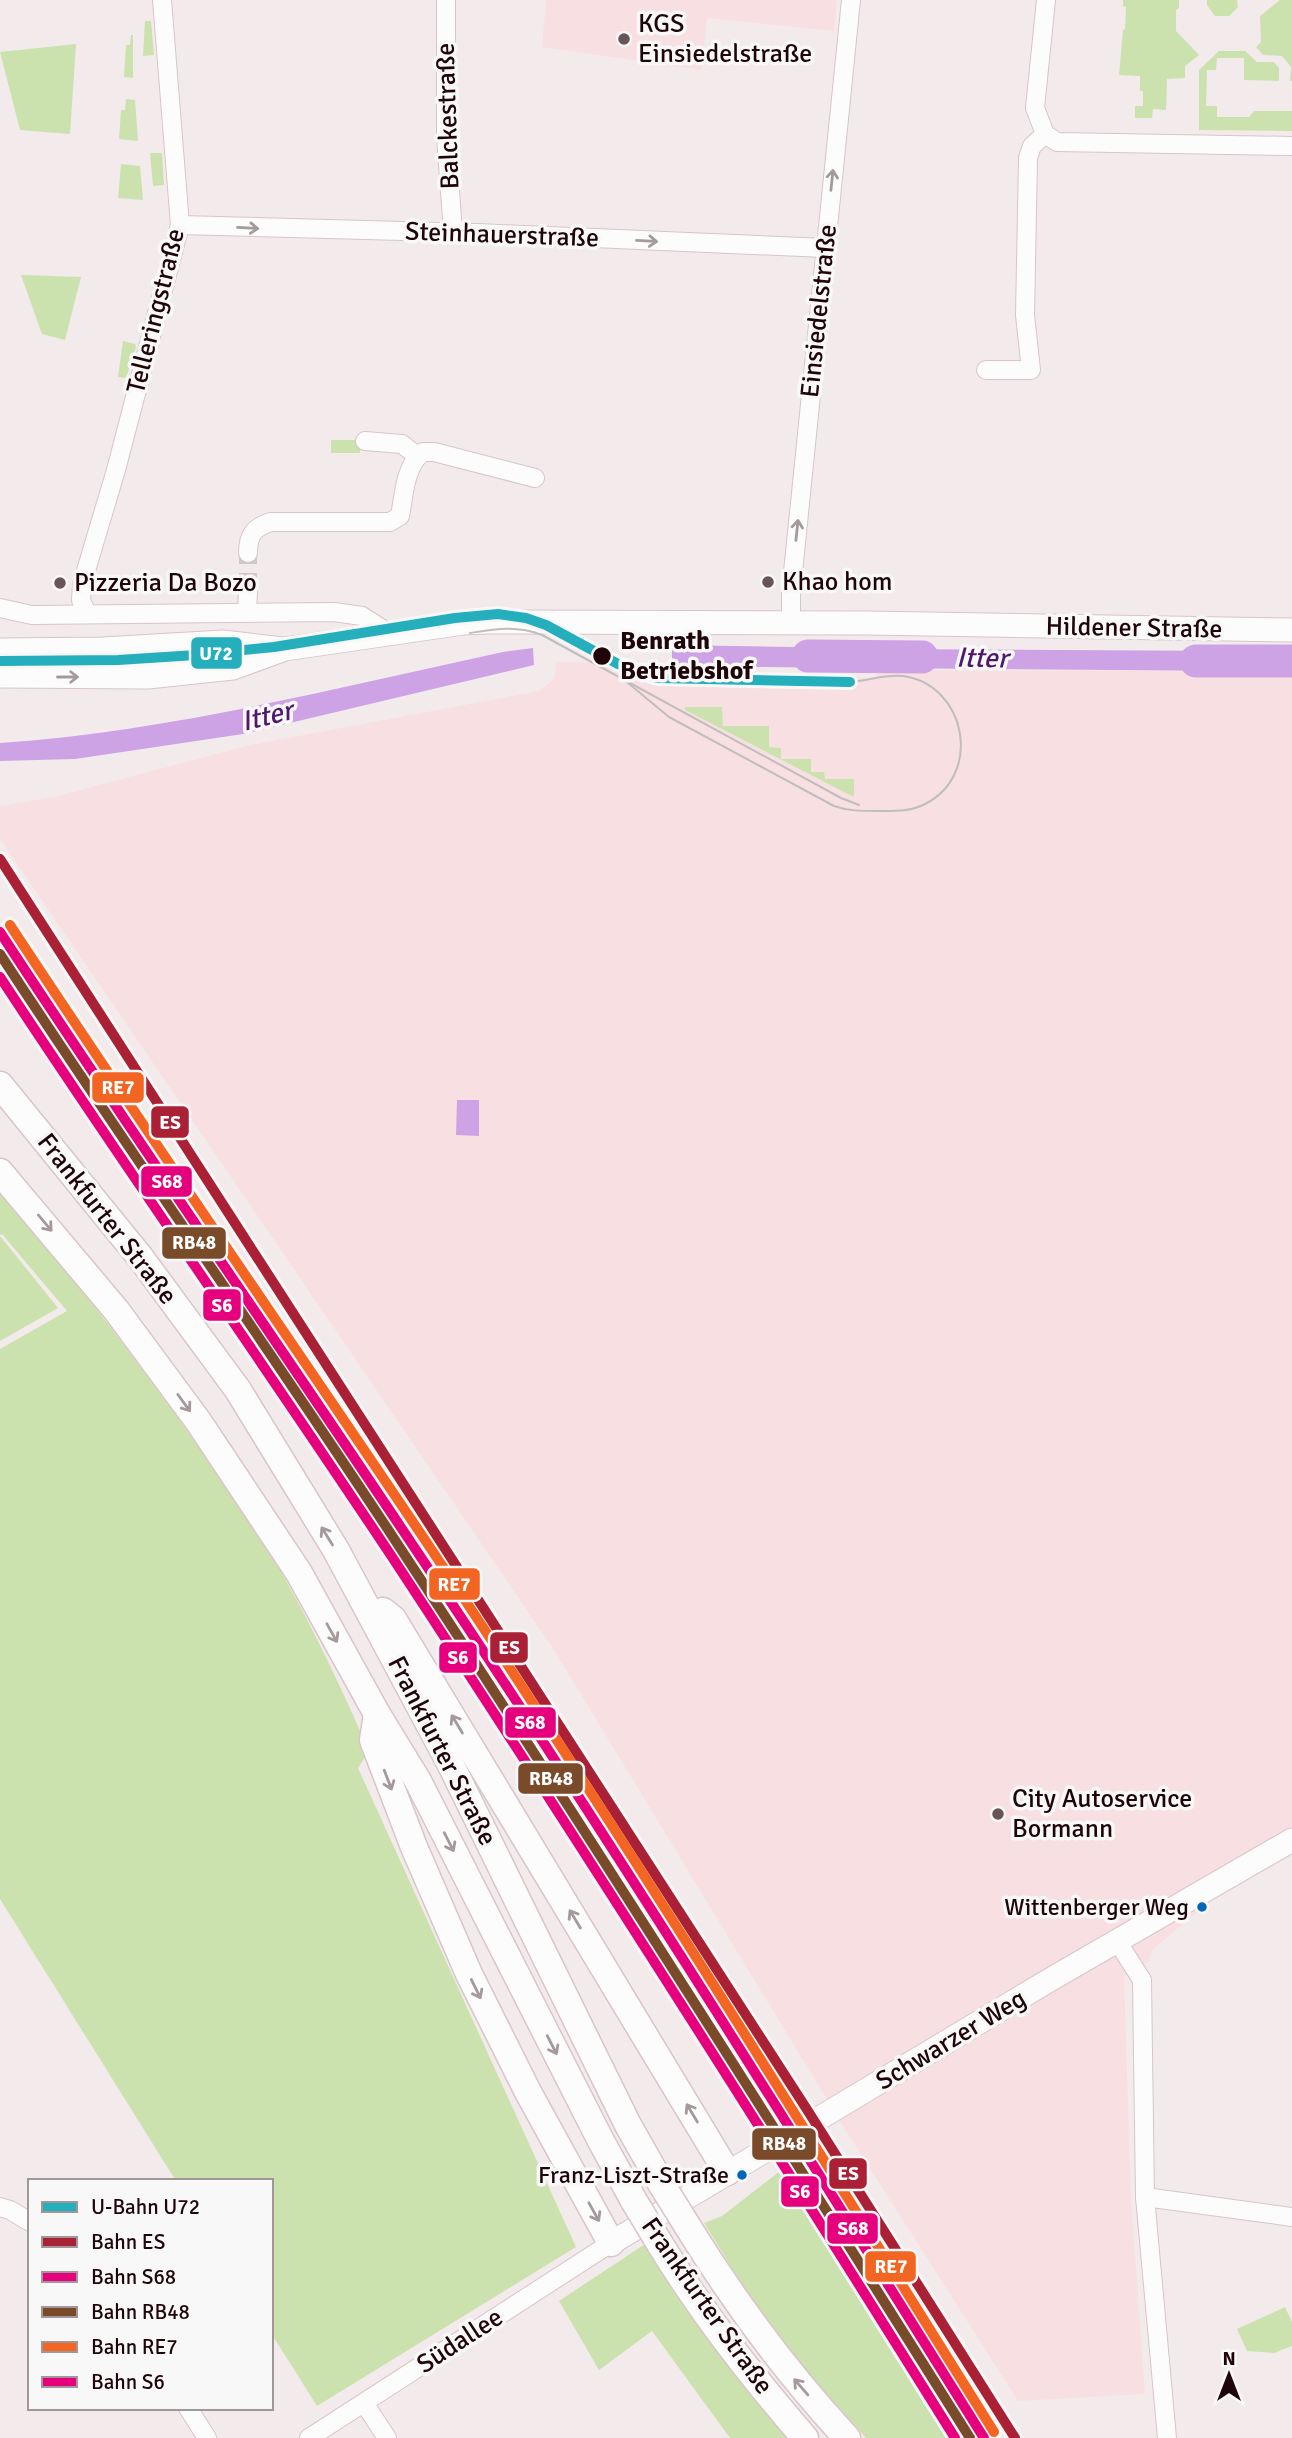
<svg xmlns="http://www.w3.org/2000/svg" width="1292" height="2438" viewBox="0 0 1292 2438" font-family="Signika,sans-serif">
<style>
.built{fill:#f8e0e2}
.green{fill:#cbe2ae}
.water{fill:#cda3e5}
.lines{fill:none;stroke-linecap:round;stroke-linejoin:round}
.river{stroke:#cda3e5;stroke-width:33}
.minor-tunnel{stroke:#d3c8c9;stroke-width:18;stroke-dasharray:18 9;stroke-linecap:butt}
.minor-casing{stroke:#d9c5c8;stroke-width:20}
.major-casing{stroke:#d9c5c8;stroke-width:25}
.highway-casing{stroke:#d9c5c8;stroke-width:29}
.minor{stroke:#fdfcfc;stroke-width:18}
.major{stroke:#fdfcfc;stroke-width:23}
.highway{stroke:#fdfcfc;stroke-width:26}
.tram{stroke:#c1bcbd;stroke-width:2}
.highway-bridge-casing{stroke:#d9c5c8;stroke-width:29;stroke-linecap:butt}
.highway-bridge{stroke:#fdfcfc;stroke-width:26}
.rail-1-casing{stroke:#f8f8f8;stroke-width:16}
.rail-2-casing{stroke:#f8f8f8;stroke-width:16}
.rail-3-casing{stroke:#f8f8f8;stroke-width:16}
.rail-4-casing{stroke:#f8f8f8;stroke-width:16}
.rail-5-casing{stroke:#f8f8f8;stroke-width:16}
.rail-1{stroke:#aa2135;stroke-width:10}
.rail-2{stroke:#e5007d;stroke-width:10}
.rail-3{stroke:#7a4b2a;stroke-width:10}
.rail-4{stroke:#f26522;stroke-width:10}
.rail-5{stroke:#e6007e;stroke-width:10}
.metro-1-casing{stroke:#f8f8f8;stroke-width:16}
.metro-1{stroke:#25afbc;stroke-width:10}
.oneway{stroke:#a4999b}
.poi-dot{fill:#695458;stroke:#f8f8f8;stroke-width:2.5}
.stop-dot{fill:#1f0409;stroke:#f8f8f8;stroke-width:2.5}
.bus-dot{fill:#0065bd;stroke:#f8f8f8;stroke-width:2.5}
.labels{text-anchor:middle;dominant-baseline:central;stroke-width:7;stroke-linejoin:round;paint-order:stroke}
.bus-label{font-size:24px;fill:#1f0409;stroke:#f8f8f8;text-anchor:end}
.poi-label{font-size:26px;fill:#1f0409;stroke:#f8f8f8;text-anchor:start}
.street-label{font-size:26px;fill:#1f0409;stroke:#f8f8f8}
.stop-label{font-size:26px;font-weight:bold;fill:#1f0409;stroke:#f8f8f8;text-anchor:start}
.water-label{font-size:28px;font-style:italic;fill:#4f186c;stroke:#f8f8f8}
.line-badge{stroke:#f8f8f8;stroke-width:2.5}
.badge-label{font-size:19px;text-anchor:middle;font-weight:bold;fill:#fff}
</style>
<rect width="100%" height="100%" fill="#f3eaeb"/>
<g class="built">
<polygon points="546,0 837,0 834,31 707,18 701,70 542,47"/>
<polygon points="556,662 646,664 687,674 876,678 877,670 1242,671 1292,669 1292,1833 1153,1949 1148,1962 1124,1976 1131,2197 1145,2394 1018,2401 846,2131 554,1650 0,839 0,806 54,797 250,745 539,691 555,678"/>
</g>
<g class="green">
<polygon points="1123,0 1179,0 1179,8 1176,10 1176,31 1199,55 1185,66 1185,78 1167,79 1166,110 1153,109 1152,118 1135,118 1135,106 1143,106 1143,91 1140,91 1140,76 1119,75 1123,30 1125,29 1126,7 1123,6"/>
<polygon points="1207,0 1237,0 1238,7 1229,16 1215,16 1207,5"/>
<polygon points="1280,0 1292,0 1292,81 1290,81 1291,67 1282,56 1263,55 1256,47 1261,42 1260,16"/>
<polygon points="145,21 151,21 154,55 143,56"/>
<polygon points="131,35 133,35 133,78 124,77 126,45 130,45"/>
<polygon points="76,44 70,134 20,130 0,52"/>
<polygon points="1219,51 1245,51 1257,62 1274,62 1279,68 1279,81 1244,80 1244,58 1217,58 1216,70 1207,70 1206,106 1217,106 1217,117 1249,117 1254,111 1292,111 1292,131 1199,130 1199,70"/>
<polygon points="126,99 135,100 138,141 119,139 121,110 125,110"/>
<polygon points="150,153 162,153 164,185 153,186"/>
<polygon points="121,164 140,166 143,200 118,198"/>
<polygon points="21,275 81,277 65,340 42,334"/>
<polygon points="123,341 135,344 136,347 126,378 118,377"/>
<rect x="331" y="440" width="29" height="13"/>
<polygon points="685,707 722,707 723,726 769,726 769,747 781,748 781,759 811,759 811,772 824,772 825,779 854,779 854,797 840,790 685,710"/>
<path d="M0,1192c57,65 110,133 161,203 43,58 86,117 122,180 32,57 60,116 86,176l-11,17 218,479 -259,159 -46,-73v-152h-95l-176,-282v-550l67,-38 -65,-77 -2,1z"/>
<polygon points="0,1236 58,1308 0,1341"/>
<polygon points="788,2165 796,2177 812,2217 875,2311 954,2438 866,2438 789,2351 741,2283 704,2223 722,2216"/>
<polygon points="645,2244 790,2438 730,2438 652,2331 599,2370 559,2301"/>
<polygon points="1285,2307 1292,2322 1292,2346 1274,2353 1247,2351 1237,2329"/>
</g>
<g class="water">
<polygon points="672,645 853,648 853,668 672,666"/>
<path d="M533,648l1,17 -291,69 -168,25 -75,2v-18c171,-12 336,-55 503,-91z"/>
<polygon points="877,649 1242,651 1242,671 877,668"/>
<polygon points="457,1100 479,1100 479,1136 456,1135"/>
</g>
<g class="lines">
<g class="river">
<polyline points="808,656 922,657"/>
<polyline points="1196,661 1292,661"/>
</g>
<polyline class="minor-tunnel" points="248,591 248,553"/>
<defs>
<g id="minor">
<polyline points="446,0 446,137 453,232"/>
<polyline points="1046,0 1035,108 1045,134 1057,142 1292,146"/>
<polyline points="180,225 477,233 825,248"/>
<polyline points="986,370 1031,370 1025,315 1028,158 1032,146 1045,134"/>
<polyline points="365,441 402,444 417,456"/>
<path d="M248,553c0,-18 6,-26 23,-31h119l10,-6c4,-21 5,-51 23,-64h11l101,26"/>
<polyline points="0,608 32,615 334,612 362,616 390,634"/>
<polyline points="247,612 248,591"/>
<polyline points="87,614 81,600 82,584 116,470 180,225 162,0"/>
<polyline points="791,623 791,592 851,0"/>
<polyline points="1117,1941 1142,1980 1145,2197 1167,2438"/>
<polyline points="1145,2197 1292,2217"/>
<polyline points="0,2207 10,2210 30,2222"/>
<polyline points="364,2403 387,2438"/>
<polyline points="188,2408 207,2438"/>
<polyline points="309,2438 611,2243"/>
</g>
<g id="major">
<polyline points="0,650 103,649 223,642 282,649"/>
<polyline points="0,676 148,677 204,671 233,668 285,649 463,623 488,622 867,623 1292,630"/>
<polyline points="611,2243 1053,1978 1292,1840"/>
</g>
<g id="highway">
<polyline points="0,1085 140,1257 238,1390 336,1550 451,1765 628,2125 662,2185"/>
<polyline points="0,1172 116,1310 198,1421 299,1573 377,1714 418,1781 601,2141 634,2201"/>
<polyline points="383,1611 393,1619 727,2172"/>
<polyline points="377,1714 373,1740 414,1847 469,1974 528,2092 611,2243"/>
<path d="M688,2227c47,76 98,145 159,211"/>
<path d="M660,2244c42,69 92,133 145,194"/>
</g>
</defs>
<use href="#minor" class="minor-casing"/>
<use href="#major" class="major-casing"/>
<use href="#highway" class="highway-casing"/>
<use href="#minor" class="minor"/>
<use href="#major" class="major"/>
<use href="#highway" class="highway"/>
<g class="tram">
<path d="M470,633c25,-4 47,-8 72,2l299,163 18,7"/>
<path d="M622,678l47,39 165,89c14,5 28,5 43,5 16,0 33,1 48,-7 58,-29 42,-119 -22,-128 -18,-2 -36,5 -53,6"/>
</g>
<defs>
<g id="highway-bridge">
<polyline points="662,2185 688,2227"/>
<polyline points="634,2201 660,2244"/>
</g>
</defs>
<use href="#highway-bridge" class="highway-bridge-casing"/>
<use href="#highway-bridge" class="highway-bridge"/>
<defs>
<polyline id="rail-1" points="0,859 806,2108 1015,2438"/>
<path id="rail-2" d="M0,932c135,207 277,409 414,615 197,293 383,592 570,891"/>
<path id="rail-3" d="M0,954c133,204 275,402 408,606 191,290 377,584 562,878"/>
<path id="rail-4" d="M10,925c136,207 277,410 415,615 196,293 382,593 569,892"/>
<path id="rail-5" d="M0,977c130,198 267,391 398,589 189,288 374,579 557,872"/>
</defs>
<use href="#rail-1" class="rail-1-casing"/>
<use href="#rail-2" class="rail-2-casing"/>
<use href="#rail-3" class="rail-3-casing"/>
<use href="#rail-4" class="rail-4-casing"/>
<use href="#rail-5" class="rail-5-casing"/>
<use href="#rail-1" class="rail-1"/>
<use href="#rail-2" class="rail-2"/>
<use href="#rail-3" class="rail-3"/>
<use href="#rail-4" class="rail-4"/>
<use href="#rail-5" class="rail-5"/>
<defs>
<polyline id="metro-1" points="0,661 118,660 196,655 274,647 455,618 498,614 526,618 546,625 618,664 657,678 850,682"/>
</defs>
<use href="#metro-1" class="metro-1-casing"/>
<use href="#metro-1" class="metro-1"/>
</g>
<defs><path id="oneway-shaft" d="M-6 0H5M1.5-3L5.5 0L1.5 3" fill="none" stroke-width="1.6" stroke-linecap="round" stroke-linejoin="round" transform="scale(1.75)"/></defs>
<g class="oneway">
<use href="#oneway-shaft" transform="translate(832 180) rotate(-84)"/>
<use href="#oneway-shaft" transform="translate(248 228) rotate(3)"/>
<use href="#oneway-shaft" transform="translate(647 241) rotate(3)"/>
<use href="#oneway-shaft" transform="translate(797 530) rotate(-84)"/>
<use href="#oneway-shaft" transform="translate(68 677)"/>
<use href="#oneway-shaft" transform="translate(45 1223) rotate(50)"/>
<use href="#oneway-shaft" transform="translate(184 1403) rotate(54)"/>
<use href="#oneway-shaft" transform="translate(327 1536) rotate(-122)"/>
<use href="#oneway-shaft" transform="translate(332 1633) rotate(61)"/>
<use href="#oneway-shaft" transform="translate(457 1724) rotate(-121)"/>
<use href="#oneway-shaft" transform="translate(388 1780) rotate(69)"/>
<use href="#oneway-shaft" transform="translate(449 1842) rotate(63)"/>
<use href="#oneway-shaft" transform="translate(575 1919) rotate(-121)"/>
<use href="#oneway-shaft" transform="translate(476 1989) rotate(64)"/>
<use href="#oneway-shaft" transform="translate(552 2045) rotate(63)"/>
<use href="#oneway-shaft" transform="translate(692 2113) rotate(-121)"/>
<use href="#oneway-shaft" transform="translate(594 2212) rotate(61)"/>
<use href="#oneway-shaft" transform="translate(801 2387) rotate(-131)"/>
</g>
<g class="poi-dot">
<circle cx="624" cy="39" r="7"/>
<circle cx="768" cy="582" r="7"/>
<circle cx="60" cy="583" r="7"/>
<circle cx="998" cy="1814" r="7"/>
</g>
<circle class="stop-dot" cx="602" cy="656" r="10"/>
<g class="bus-dot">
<circle cx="1202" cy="1907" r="6"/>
<circle cx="742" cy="2175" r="6"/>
</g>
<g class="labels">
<g class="bus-label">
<text x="1189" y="1907">Wittenberger Weg</text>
<text x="729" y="2175">Franz-Liszt-Straße</text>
</g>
<g class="poi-label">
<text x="638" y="24">KGS<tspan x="638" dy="30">Einsiedelstraße</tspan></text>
<text x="782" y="582">Khao hom</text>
<text x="74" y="583">Pizzeria Da Bozo</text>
<text x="1012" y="1799">City Autoservice<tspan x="1012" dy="30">Bormann</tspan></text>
</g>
<g class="street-label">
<text transform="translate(448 116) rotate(-92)">Balckestraße</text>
<text transform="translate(502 235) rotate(2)">Steinhauerstraße</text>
<text transform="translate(156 311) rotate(-76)">Telleringstraße</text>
<text transform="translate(819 311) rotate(-84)">Einsiedelstraße</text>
<text transform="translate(1134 628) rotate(1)">Hildener Straße</text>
<text transform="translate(107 1219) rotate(52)">Frankfurter Straße</text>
<text transform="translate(442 1751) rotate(63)">Frankfurter Straße</text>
<text transform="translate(951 2040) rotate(-31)">Schwarzer Weg</text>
<text transform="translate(707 2306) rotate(55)">Frankfurter Straße</text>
<text transform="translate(460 2341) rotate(-33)">Südallee</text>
</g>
<g class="stop-label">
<text x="620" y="641">Benrath<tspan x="620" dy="30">Betriebshof</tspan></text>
</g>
<g class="water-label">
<text transform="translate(982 658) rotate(1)">Itter</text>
<text transform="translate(267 716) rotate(-14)">Itter</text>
</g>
</g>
<g class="line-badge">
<rect x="190" y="636" width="53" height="34" rx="7" fill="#25afbc"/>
<rect x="91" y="1071" width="54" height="33" rx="7" fill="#f26522"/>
<rect x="150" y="1105" width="40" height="34" rx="7" fill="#aa2135"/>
<rect x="140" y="1165" width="53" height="33" rx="7" fill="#e5007d"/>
<rect x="161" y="1226" width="66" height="34" rx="7" fill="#7a4b2a"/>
<rect x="202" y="1288" width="40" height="34" rx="7" fill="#e6007e"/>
<rect x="428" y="1567" width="53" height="34" rx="7" fill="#f26522"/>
<rect x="489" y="1631" width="40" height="33" rx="7" fill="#aa2135"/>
<rect x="438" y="1641" width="40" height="33" rx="7" fill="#e6007e"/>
<rect x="504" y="1706" width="53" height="33" rx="7" fill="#e5007d"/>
<rect x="517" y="1762" width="67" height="33" rx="7" fill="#7a4b2a"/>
<rect x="751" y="2127" width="66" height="34" rx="7" fill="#7a4b2a"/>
<rect x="828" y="2157" width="40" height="33" rx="7" fill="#aa2135"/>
<rect x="780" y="2175" width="40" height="33" rx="7" fill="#e6007e"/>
<rect x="826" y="2212" width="53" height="33" rx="7" fill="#e5007d"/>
<rect x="864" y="2250" width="53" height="33" rx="7" fill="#f26522"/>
</g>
<g class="badge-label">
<text x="216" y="660">U72</text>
<text x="118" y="1094">RE7</text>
<text x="170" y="1129">ES</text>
<text x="167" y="1188">S68</text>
<text x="194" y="1249">RB48</text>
<text x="222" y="1312">S6</text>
<text x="454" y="1591">RE7</text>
<text x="509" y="1654">ES</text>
<text x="458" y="1664">S6</text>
<text x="530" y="1729">S68</text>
<text x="551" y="1785">RB48</text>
<text x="784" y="2150">RB48</text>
<text x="848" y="2180">ES</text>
<text x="800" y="2198">S6</text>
<text x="853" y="2235">S68</text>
<text x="891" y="2273">RE7</text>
</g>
<rect x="28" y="2179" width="245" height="231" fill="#f8f8f8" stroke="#a19698" stroke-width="2"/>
<rect x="42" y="2202" width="35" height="10" fill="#25afbc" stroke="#a19698" stroke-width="2"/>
<text x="91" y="2214" font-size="21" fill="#1f0409">U-Bahn U72</text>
<rect x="42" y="2237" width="35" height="10" fill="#aa2135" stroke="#a19698" stroke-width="2"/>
<text x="91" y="2249" font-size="21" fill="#1f0409">Bahn ES</text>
<rect x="42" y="2272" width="35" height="10" fill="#e5007d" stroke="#a19698" stroke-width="2"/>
<text x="91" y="2284" font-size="21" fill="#1f0409">Bahn S68</text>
<rect x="42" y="2307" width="35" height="10" fill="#7a4b2a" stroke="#a19698" stroke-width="2"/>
<text x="91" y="2319" font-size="21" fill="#1f0409">Bahn RB48</text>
<rect x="42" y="2342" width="35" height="10" fill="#f26522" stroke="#a19698" stroke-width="2"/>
<text x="91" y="2354" font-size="21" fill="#1f0409">Bahn RE7</text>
<rect x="42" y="2377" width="35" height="10" fill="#e6007e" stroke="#a19698" stroke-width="2"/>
<text x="91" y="2389" font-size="21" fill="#1f0409">Bahn S6</text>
<g transform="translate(1229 2375)" stroke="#f8f8f8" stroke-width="5" paint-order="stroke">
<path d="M0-5L12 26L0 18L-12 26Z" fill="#1f0409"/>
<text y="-10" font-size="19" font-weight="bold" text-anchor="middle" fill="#1f0409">N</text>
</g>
</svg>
